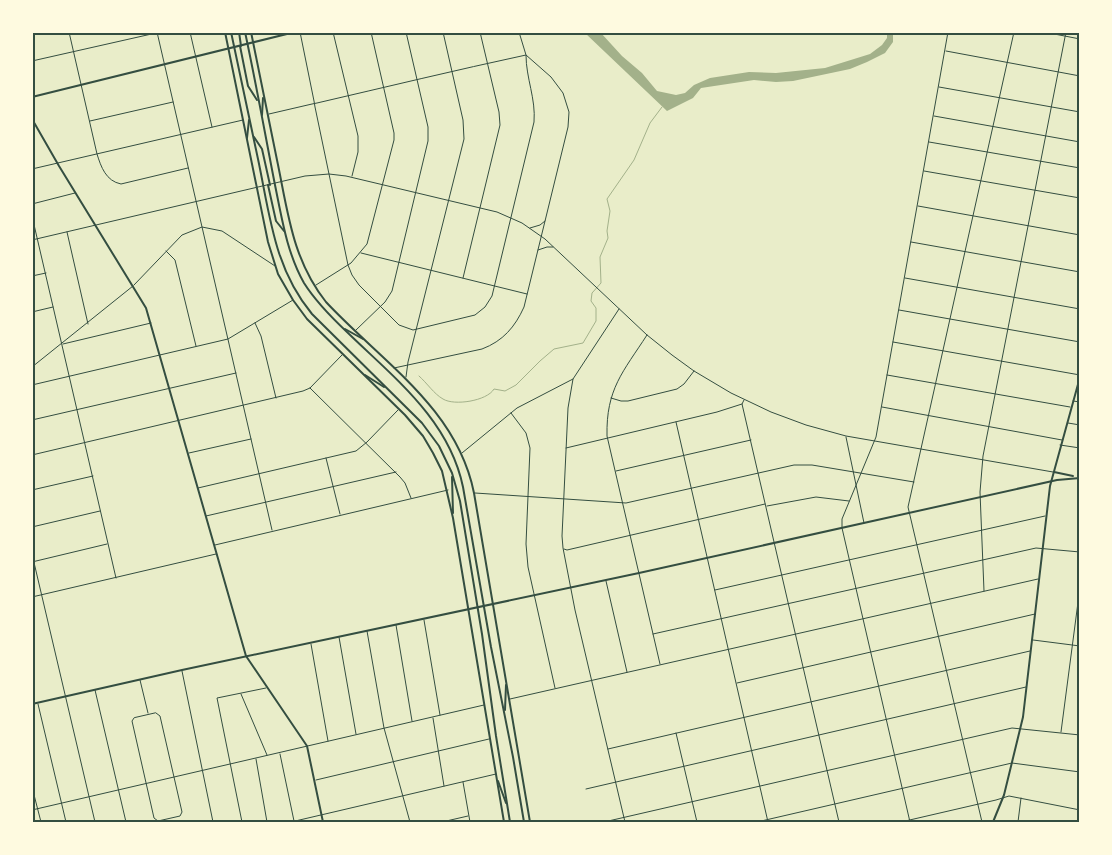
<svg xmlns="http://www.w3.org/2000/svg" width="1112" height="855" viewBox="0 0 1112 855" font-family="Signika,sans-serif">
<style>
.water{fill:#a3b18a}
.lines{fill:none;stroke-linecap:round;stroke-linejoin:round}
.stream{stroke:#a3b18a;stroke-width:1}
.minor{stroke:#344e41;stroke-width:1}
.tertiary{stroke:#344e41;stroke-width:1}
.secondary{stroke:#344e41;stroke-width:2}
.primary{stroke:#344e41;stroke-width:2}
.trunk{stroke:#344e41;stroke-width:2}
.neatline{fill:none;stroke:#344e41;stroke-width:2}
</style>
<rect width="100%" height="100%" fill="#e9edc9"/>
<polygon class="water" points="585,33 601,33 622,56 642,73 657,91 676,95 685,93 694,85 710,78 749,72 776,73 825,68 854,59 870,54 882,45 887,38 887,33 893,33 893,42 885,53 867,62 850,69 793,81 776,82 754,80 701,88 693,98 667,111"/>
<g class="lines">
<path class="stream" d="M419,376c8,7 15,18 24,23 11,7 44,2 51,-10l11,2 11,-6 24,-24 14,-12 29,-6 13,-22v-13l-5,-7 1,-8 9,-10 -1,-26 8,-19 -1,-7 3,-20 -3,-12 27,-39 16,-37 12,-16"/>
<g class="minor">
<path d="M69,32l28,122c4,13 9,27 24,30l67,-16"/>
<polyline points="157,32 272,530"/>
<polyline points="190,32 212,127"/>
<polyline points="333,32 358,136 358,152 352,176"/>
<polyline points="1044,32 1080,39"/>
<polyline points="946,51 1080,76"/>
<polyline points="32,61 156,33"/>
<polyline points="939,87 1080,112"/>
<path d="M269,114l43,-10 5,-1c69,-16 139,-33 209,-48 0,23 10,44 8,67l-42,174 -7,11 -10,8 -62,15 -14,-5 -40,-40 -7,-10 -4,-10 -33,-158 -1,-6 -14,-69"/>
<polyline points="934,116 1080,142"/>
<polyline points="90,121 173,102"/>
<polyline points="929,142 1080,168"/>
<polyline points="32,169 243,120"/>
<polyline points="924,171 1080,198"/>
<polyline points="32,204 75,193"/>
<polyline points="918,206 1080,235"/>
<polyline points="32,216 116,578"/>
<polyline points="530,228 540,225 545,221"/>
<polyline points="67,232 88,324"/>
<polyline points="911,242 1080,272"/>
<polyline points="538,250 547,247 553,247"/>
<polyline points="166,251 175,260 196,346"/>
<polyline points="361,253 527,294"/>
<polyline points="32,276 46,273"/>
<polyline points="463,278 500,125 499,112 480,32"/>
<polyline points="905,278 1080,309"/>
<polyline points="134,285 182,235 202,227 222,231 275,266"/>
<polyline points="316,285 351,263 367,244 394,140 394,133 371,32"/>
<polyline points="619,309 573,379 568,408 562,536 563,548 575,610 625,822"/>
<polyline points="899,310 1080,342"/>
<polyline points="32,312 53,307"/>
<polyline points="255,323 261,336 276,398"/>
<polyline points="356,330 385,302 392,291 428,141 428,127 406,32"/>
<path d="M647,335c-24,37 -41,54 -40,101l53,228"/>
<polyline points="893,342 1080,375"/>
<polyline points="63,344 151,323"/>
<path d="M394,368l88,-19c21,-8 33,-22 42,-42l44,-180 1,-15 -6,-19 -12,-16 -25,-22 -7,-23"/>
<polyline points="887,375 1070,407"/>
<polyline points="406,377 408,362 464,139 463,120 443,32"/>
<polyline points="32,385 228,339 293,300"/>
<polyline points="310,388 400,477 405,483 411,498"/>
<polyline points="611,398 621,401 628,401 677,389 684,384 694,371"/>
<polyline points="744,400 742,404 839,822"/>
<polyline points="1073,401 1080,402"/>
<polyline points="882,407 1062,440"/>
<polyline points="511,413 526,433 530,448 526,544 528,567 555,688"/>
<polyline points="32,420 236,373"/>
<polyline points="676,422 768,822"/>
<polyline points="1068,423 1080,425"/>
<polyline points="846,437 864,523"/>
<polyline points="1060,445 1080,448"/>
<polyline points="566,448 717,412 742,404"/>
<polyline points="189,453 251,439"/>
<polyline points="462,453 517,408 573,379"/>
<polyline points="32,455 303,391 310,388 342,355"/>
<polyline points="326,458 340,514"/>
<polyline points="616,471 751,440"/>
<polyline points="198,488 356,451 367,442 398,410"/>
<polyline points="32,490 93,476"/>
<polyline points="475,493 626,503 794,465 812,465 914,482"/>
<polyline points="767,506 816,497 849,501"/>
<polyline points="206,516 396,472"/>
<polyline points="32,527 100,511"/>
<polyline points="215,545 448,490"/>
<polyline points="564,549 567,550 765,504"/>
<polyline points="32,562 107,544"/>
<polyline points="606,581 627,672"/>
<polyline points="715,590 1045,516"/>
<polyline points="984,591 980,492 983,456 1066,32"/>
<polyline points="32,597 216,554"/>
<polyline points="424,620 440,715"/>
<polyline points="396,625 412,721"/>
<polyline points="367,631 384,728 410,822"/>
<polyline points="653,634 1036,548 1080,552"/>
<polyline points="339,637 356,734"/>
<polyline points="311,644 328,741"/>
<polyline points="182,671 213,822"/>
<polyline points="140,680 148,713"/>
<polyline points="737,683 1035,614"/>
<polyline points="95,690 126,822"/>
<polyline points="241,694 267,755"/>
<polyline points="510,699 1038,579"/>
<polyline points="38,704 66,822"/>
<polygon points="156,713 160,716 182,812 180,816 158,821 154,818 132,721 134,718"/>
<polyline points="433,718 444,786"/>
<polyline points="1061,732 1080,587"/>
<polyline points="676,733 697,822"/>
<polyline points="608,749 1030,651"/>
<polyline points="280,754 294,821"/>
<polyline points="256,759 267,822"/>
<polyline points="316,780 489,739"/>
<polyline points="463,782 470,822"/>
<polyline points="32,787 41,822"/>
<polyline points="586,789 1026,687"/>
<polyline points="32,810 484,705"/>
<polyline points="242,822 217,698 266,688"/>
<polyline points="291,822 496,774"/>
<polyline points="442,822 468,816"/>
<polyline points="757,822 1012,763 1080,772"/>
<polyline points="901,822 996,800 1009,796 1080,810"/>
<polyline points="982,822 908,507 1014,32"/>
<polyline points="1018,822 1021,798"/>
</g>
<g class="tertiary">
<polyline points="32,240 305,176 329,174 346,176 497,212 522,223 545,239 647,335 672,355 694,371 731,393 771,412 806,425 846,436 1053,472"/>
<polyline points="32,367 133,286"/>
<polyline points="32,554 95,822"/>
<polyline points="1033,640 1080,646"/>
<polyline points="604,822 1012,728 1080,735"/>
<polyline points="910,822 842,528 842,519 876,437 948,32"/>
</g>
<polyline class="secondary" points="32,97 295,32"/>
<g class="primary">
<polyline points="32,119 59,166 146,308 246,656 307,746 323,822"/>
<polyline points="1054,472 1073,476"/>
<polyline points="32,704 182,670 639,573 1057,480 1080,478"/>
<polyline points="993,822 1004,795 1023,717 1050,486 1080,377"/>
</g>
<g class="trunk">
<polyline points="225,32 268,242 278,274 293,300 307,319 405,415 423,436 433,453 442,471 453,518 504,822"/>
<path d="M231,32c9,43 18,85 27,127 12,57 16,109 54,155l110,109 17,23 13,27 8,28 22,133 14,102 14,86"/>
<polyline points="239,32 241,46"/>
<path d="M245,32c11,51 20,102 30,153 7,34 12,68 29,98 12,19 27,34 43,49 46,45 102,87 116,155l28,160 22,110 11,65"/>
<path d="M251,32c9,43 17,85 26,128 11,52 15,99 49,142 56,60 131,106 148,191l56,329"/>
<polyline points="240,46 248,86 257,100"/>
<polyline points="262,115 263,98"/>
<polyline points="254,137 262,149 270,185"/>
<polyline points="247,138 249,120"/>
<polyline points="268,185 276,221 284,231"/>
<polyline points="345,329 363,339"/>
<polyline points="365,375 384,387"/>
<polyline points="452,477 453,513"/>
<polyline points="505,710 506,685"/>
<polyline points="498,781 506,803"/>
</g>
</g>
<rect width="1112" height="855" fill="none" stroke="#fefae0" stroke-width="68"/>
<rect x="34" y="34" width="1044" height="787" class="neatline"/>
</svg>
